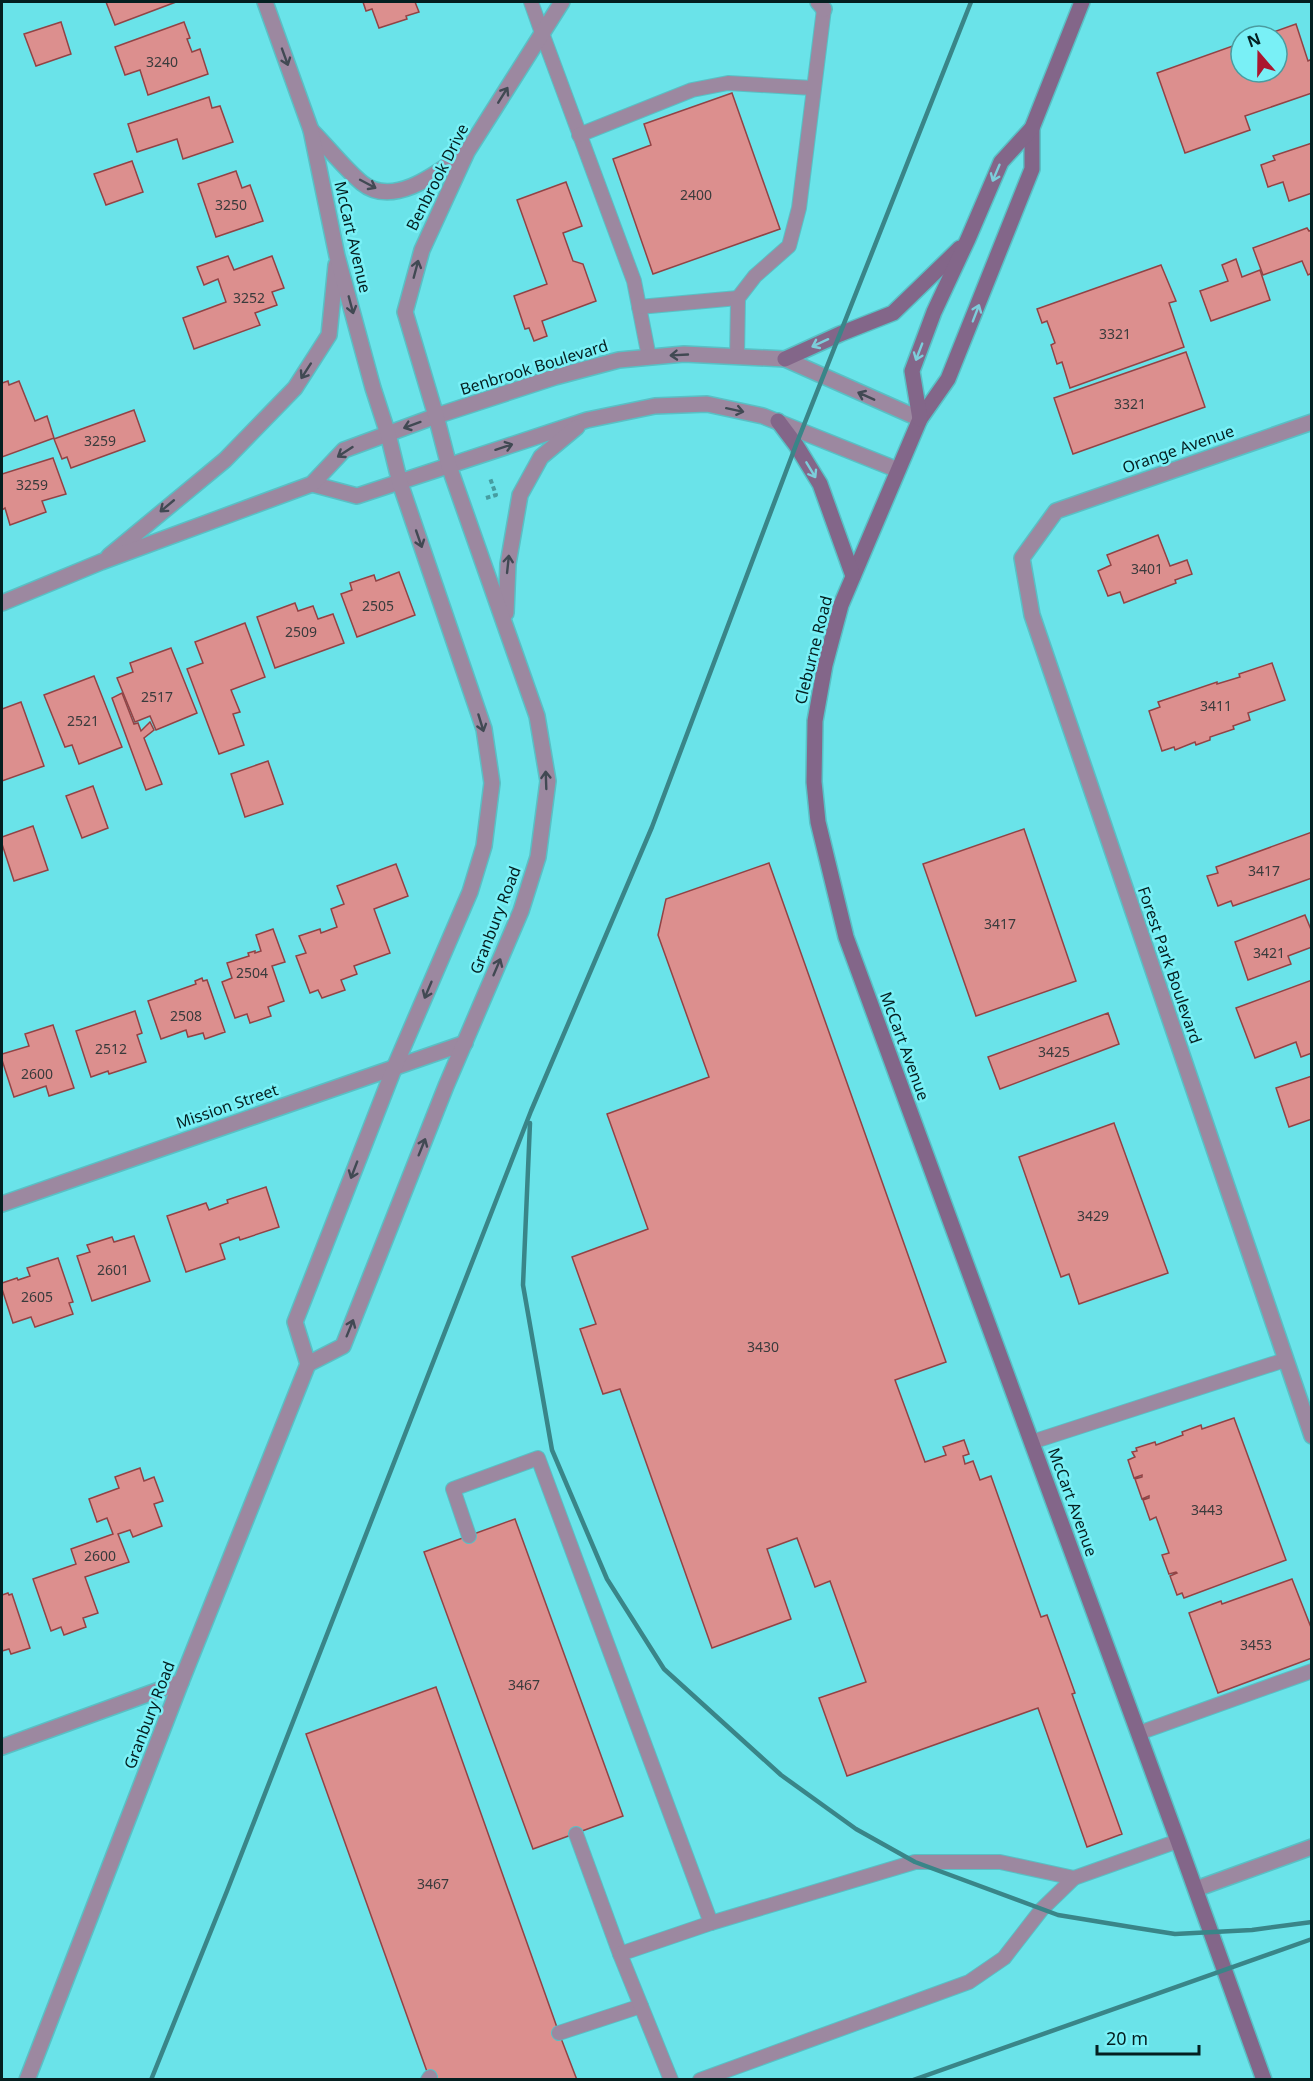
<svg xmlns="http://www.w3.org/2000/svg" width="1313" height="2081" viewBox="0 0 1313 2081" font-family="'Noto Sans',sans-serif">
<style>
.building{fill:#dc8f8e;stroke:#924345;stroke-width:1.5}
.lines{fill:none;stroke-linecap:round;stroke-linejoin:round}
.service-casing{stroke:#58c0c5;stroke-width:16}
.minor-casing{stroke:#58c0c5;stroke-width:18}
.tertiary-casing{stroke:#58c0c5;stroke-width:18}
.secondary-casing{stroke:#58c0c5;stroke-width:18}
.path{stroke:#469da1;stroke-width:4;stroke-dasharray:4.5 3;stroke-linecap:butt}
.service{stroke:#9c88a0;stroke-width:14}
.minor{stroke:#9c88a0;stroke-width:15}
.tertiary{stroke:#9c88a0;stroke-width:15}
.secondary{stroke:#836689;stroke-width:15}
.rail{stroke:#398588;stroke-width:4.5}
.oneway{stroke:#414953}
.oneway2{stroke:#7ccedb}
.labels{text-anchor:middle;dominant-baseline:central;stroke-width:5;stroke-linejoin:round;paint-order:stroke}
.number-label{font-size:14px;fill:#3a3b3c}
.street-label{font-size:16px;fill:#041f20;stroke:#79f0f6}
</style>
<rect width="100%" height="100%" fill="#6ae3e9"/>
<g class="building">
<polygon points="106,2 176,2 115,25"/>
<polygon points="363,2 415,2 419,12 406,16 407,19 379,28 372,9 366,11"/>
<polygon points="61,22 71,54 36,66 24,34"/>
<polygon points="184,22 190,38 187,39 192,52 200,49 208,74 148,95 140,70 125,75 115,47"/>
<polygon points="1296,24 1308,61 1312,59 1312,93 1245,116 1250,130 1185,153 1157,73 1241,43 1241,72 1277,72 1277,36 1262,36"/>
<polygon points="732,93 780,229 653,274 613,159 651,145 644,124"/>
<polygon points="209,97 212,108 220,106 233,142 183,159 177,139 137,152 128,124"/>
<polygon points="1312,143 1312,193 1289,201 1283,182 1268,187 1261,165 1275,160 1273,156"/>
<polygon points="132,161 143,192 106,205 94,174"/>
<polygon points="236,171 242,188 250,185 263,221 216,237 198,184"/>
<polygon points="566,182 582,226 563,233 573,261 583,264 596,301 542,321 547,336 534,341 529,328 525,329 514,296 547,284 517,200"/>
<polygon points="1307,228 1309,231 1312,230 1312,273 1308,275 1302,261 1263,275 1253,248"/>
<polygon points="228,256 234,270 272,256 284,288 272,292 277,305 255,313 260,325 194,349 183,318 226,302 218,279 204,285 197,267"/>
<polygon points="1236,259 1242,277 1260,270 1270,300 1211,321 1200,291 1228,281 1222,265"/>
<polygon points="1161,265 1176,301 1169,303 1184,347 1070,388 1062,362 1057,364 1051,345 1055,343 1047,321 1042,323 1037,309"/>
<polygon points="1186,352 1205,407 1073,454 1054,398"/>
<polygon points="8,381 9,385 19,381 35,421 47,416 54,438 2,457 2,383"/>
<polygon points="134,410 145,441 71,468 67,457 62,459 54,439"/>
<polygon points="53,458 66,494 42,501 46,512 10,525 5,508 2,510 2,474"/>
<polygon points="1158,535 1170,566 1187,560 1192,574 1175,580 1176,583 1124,603 1120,592 1108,596 1098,571 1111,565 1107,555"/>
<polygon points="399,572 415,615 357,637 341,594 352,590 350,583 374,575 376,581"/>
<polygon points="295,603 298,611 313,606 318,619 333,614 344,643 275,668 257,617"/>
<polygon points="245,623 265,677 231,690 240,712 233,714 244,745 219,754 187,669 203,663 195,642"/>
<polygon points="171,648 197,713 156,730 150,716 135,722 117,678 133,672 130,663"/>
<polygon points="1272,663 1285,700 1248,713 1250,720 1233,726 1234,729 1210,737 1210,740 1196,745 1195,742 1175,750 1174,747 1162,751 1149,711 1160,707 1158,702 1217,682 1217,684 1240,677 1239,674"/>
<polygon points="94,676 122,747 79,764 72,745 65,747 44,695"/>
<polygon points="122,693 134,724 138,723 141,731 150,722 154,730 144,738 162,784 146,790 112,698"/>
<polygon points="21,702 44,766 2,781 2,709"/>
<polygon points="268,761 283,804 245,817 231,774"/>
<polygon points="93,786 108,828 82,838 66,796"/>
<polygon points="33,826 48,870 14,881 2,844 2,837"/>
<polygon points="1024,829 1076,981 976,1016 923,864"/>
<polygon points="1312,832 1312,878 1233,906 1231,901 1218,906 1207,876 1218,873 1216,867"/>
<polygon points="769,863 946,1362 895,1380 925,1462 946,1455 943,1447 964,1440 969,1454 963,1456 965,1464 973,1461 980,1480 991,1476 1041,1617 1047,1615 1075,1693 1072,1694 1122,1834 1087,1847 1038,1708 847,1776 819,1698 866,1682 830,1581 815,1587 797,1538 767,1549 791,1619 712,1648 620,1389 603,1394 580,1329 596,1324 572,1257 648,1229 607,1114 709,1077 658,935 666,899"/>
<polygon points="396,864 408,896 374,909 390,953 354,966 357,974 341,980 345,990 322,998 318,990 310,993 296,956 306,953 299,936 320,929 321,933 337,927 331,909 344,904 337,886"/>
<polygon points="1305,915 1312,932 1312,947 1288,956 1291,964 1248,980 1235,942"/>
<polygon points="273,929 285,962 272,966 284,1001 268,1007 271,1016 250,1023 247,1014 235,1018 222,982 232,978 227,963 249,956 248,953 255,951 255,953 261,951 256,935"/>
<polygon points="202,978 203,981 207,980 225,1032 205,1039 203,1033 188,1037 186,1030 161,1039 148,1001 196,984 195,981"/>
<polygon points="1312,980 1312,1053 1301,1057 1296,1042 1255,1058 1236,1008"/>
<polygon points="135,1011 142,1033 137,1035 146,1062 109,1074 108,1071 91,1077 76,1031"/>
<polygon points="1108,1013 1119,1044 1000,1089 988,1057"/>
<polygon points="53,1025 74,1088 49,1096 46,1086 14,1097 2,1060 2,1054 29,1046 25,1034"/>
<polygon points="1312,1076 1312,1119 1289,1127 1276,1088"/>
<polygon points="1114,1123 1168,1273 1079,1304 1069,1274 1061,1277 1019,1157"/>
<polygon points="266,1187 279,1227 240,1240 239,1237 220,1244 225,1259 186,1272 167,1216 206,1203 209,1210 228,1203 227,1200"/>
<polygon points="134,1236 150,1281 92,1301 77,1256 90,1252 87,1245 112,1237 114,1242"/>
<polygon points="58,1258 73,1302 69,1303 73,1314 35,1327 31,1317 13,1323 2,1289 2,1283 17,1278 18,1280 30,1276 27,1268"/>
<polygon points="1234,1418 1286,1560 1184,1598 1182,1593 1177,1595 1170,1576 1177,1573 1176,1572 1169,1574 1162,1555 1169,1553 1156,1517 1150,1520 1143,1500 1149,1498 1149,1496 1142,1499 1135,1479 1142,1477 1142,1475 1134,1478 1128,1460 1135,1457 1132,1452 1137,1451 1136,1448 1155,1442 1156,1445 1183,1435 1182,1432 1201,1425 1202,1429"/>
<polygon points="140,1468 144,1481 154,1477 163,1501 154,1504 162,1526 133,1537 130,1530 118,1534 129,1562 85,1577 98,1613 83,1618 86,1627 64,1635 61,1627 51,1631 33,1579 76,1564 71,1549 113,1534 107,1518 97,1522 89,1499 119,1488 115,1477"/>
<polygon points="515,1519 623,1816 533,1849 424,1552"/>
<polygon points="1292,1579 1312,1630 1312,1658 1218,1693 1189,1613 1221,1601 1222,1604"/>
<polygon points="8,1593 9,1595 12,1594 30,1648 11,1654 9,1649 2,1651 2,1595"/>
<polygon points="436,1687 559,2033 577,2080 430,2080 306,1734"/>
</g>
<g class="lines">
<defs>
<g id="service">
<polyline points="531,2 542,33 634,281 649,357"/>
<polyline points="579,135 692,90 728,83 813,88"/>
<polyline points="639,307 738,298"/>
<polyline points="737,357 738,298 755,276 789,246 799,208 824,9"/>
<polyline points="1032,1442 1285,1360"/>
<polyline points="469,1536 453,1489 538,1458 711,1923"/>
<polyline points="1139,1733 1312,1671"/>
<polyline points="576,1834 620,1954"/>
<polyline points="559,2033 641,2006"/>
<polyline points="428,2080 430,2077"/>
<polyline points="671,2080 620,1954 711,1923 915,1862 1000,1862 1074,1878"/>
<polyline points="700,2080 969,1982 1004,1958 1042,1909 1074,1878 1178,1841"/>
</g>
<g id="minor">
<polyline points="818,2 824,9"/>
<polyline points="1312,422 1056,511 1022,558 1032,615 1312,1436"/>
<polyline points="2,1204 465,1043"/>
<polyline points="2,1747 181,1682"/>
<polyline points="1196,1889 1312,1847"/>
</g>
<g id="tertiary">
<path d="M311,130c17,17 33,38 51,53 32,26 78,-12 103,-30"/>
<polyline points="312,484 357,496 587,420 655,406 707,404 763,416 898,470"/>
<polyline points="109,556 225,460 295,388 329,335 336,265"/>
<polyline points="2,603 101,562 312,484 344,450 436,416 555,377 619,360 684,354 785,359 920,419"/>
<polyline points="506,613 508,564 520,495 541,457 577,427"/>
<polyline points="308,1364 343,1346 446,1086 521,911 538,857 548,781 537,716 449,466 436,416 405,312 422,250 467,152 562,2"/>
<polyline points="27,2080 181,1682 308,1364 295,1322 395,1066 470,892 484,846 492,783 484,729 400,483 388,434 373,388 337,256 311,130 265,2"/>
</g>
<g id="secondary">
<polyline points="1032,128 1032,169 948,379 920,419 841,605 825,665 815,721 814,782 818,822 846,937 1178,1841 1264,2080"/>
<polyline points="785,359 840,334 893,313 960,248"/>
<polyline points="920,419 912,371 934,312 968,239 1001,162 1032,128 1082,2"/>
<polyline points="778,421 796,445 820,484 853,576"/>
</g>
</defs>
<use href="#service" class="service-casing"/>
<use href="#minor" class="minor-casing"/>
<use href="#tertiary" class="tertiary-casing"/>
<use href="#secondary" class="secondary-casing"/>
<polyline class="path" points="486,498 496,495 490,478"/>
<use href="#service" class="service"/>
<use href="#minor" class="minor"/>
<use href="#tertiary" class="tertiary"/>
<use href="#secondary" class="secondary"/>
<g class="rail">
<polyline points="530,1123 523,1285 552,1450 607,1579 664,1669 781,1775 856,1829 915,1862 1058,1915 1137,1928 1175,1934 1252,1930 1312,1922"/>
<polyline points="151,2080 227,1891 531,1111 652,827 796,445 971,2"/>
<polyline points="913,2080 1312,1939"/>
</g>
</g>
<defs><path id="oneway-shaft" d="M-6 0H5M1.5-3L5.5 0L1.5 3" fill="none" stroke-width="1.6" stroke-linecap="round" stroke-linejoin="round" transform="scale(1.5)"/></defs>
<g class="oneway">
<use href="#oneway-shaft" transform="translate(285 57) rotate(70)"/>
<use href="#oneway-shaft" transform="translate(503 95) rotate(-58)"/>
<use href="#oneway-shaft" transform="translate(368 184) rotate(28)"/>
<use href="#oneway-shaft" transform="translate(416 269) rotate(-75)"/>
<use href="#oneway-shaft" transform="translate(351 305) rotate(75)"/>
<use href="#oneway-shaft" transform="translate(679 355) rotate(177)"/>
<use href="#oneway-shaft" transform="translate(306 371) rotate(123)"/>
<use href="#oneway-shaft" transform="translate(866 396) rotate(-156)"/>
<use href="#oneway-shaft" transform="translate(735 410) rotate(12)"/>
<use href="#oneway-shaft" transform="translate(412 425) rotate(160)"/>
<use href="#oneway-shaft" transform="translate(504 447) rotate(-18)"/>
<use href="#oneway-shaft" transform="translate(345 452) rotate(147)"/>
<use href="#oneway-shaft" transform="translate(167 506) rotate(140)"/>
<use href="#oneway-shaft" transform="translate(419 539) rotate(71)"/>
<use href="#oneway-shaft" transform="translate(508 564) rotate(-84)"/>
<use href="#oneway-shaft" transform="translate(481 723) rotate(73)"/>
<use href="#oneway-shaft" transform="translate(546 780) rotate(-92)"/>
<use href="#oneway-shaft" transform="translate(497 967) rotate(-67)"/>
<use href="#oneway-shaft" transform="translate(428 990) rotate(113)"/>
<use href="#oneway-shaft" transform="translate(422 1147) rotate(-68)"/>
<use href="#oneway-shaft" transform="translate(354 1170) rotate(111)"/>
<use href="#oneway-shaft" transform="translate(350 1328) rotate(-68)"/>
</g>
<g class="oneway2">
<use href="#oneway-shaft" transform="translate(996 173) rotate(113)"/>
<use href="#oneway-shaft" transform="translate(976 313) rotate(-69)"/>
<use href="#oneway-shaft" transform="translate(820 343) rotate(155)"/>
<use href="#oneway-shaft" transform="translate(919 352) rotate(111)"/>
<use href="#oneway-shaft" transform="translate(811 470) rotate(59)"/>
</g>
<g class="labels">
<g class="number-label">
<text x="162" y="61">3240</text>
<text x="696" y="194">2400</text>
<text x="231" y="204">3250</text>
<text x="249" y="297">3252</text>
<text x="1115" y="333">3321</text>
<text x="1130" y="403">3321</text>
<text x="100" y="440">3259</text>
<text x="32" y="484">3259</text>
<text x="1147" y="568">3401</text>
<text x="378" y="605">2505</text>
<text x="301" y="631">2509</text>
<text x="157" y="696">2517</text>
<text x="1216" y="705">3411</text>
<text x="83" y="720">2521</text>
<text x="1264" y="870">3417</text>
<text x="1000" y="923">3417</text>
<text x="1269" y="952">3421</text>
<text x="252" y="972">2504</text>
<text x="186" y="1015">2508</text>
<text x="111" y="1048">2512</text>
<text x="1054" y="1051">3425</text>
<text x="37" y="1073">2600</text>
<text x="1093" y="1215">3429</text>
<text x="113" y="1269">2601</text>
<text x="37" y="1296">2605</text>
<text x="763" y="1346">3430</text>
<text x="1207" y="1509">3443</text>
<text x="100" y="1555">2600</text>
<text x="1256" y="1644">3453</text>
<text x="524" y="1684">3467</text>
<text x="433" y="1883">3467</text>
</g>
<g class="street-label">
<text transform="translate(437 177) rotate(-63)">Benbrook Drive</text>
<text transform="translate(353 237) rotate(77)">McCart Avenue</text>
<text transform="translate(534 367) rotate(-17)">Benbrook Boulevard</text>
<text transform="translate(1178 449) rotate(-19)">Orange Avenue</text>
<text transform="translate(813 650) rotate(-76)">Cleburne Road</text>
<text transform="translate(495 920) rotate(-69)">Granbury Road</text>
<text transform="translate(1170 965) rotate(71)">Forest Park Boulevard</text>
<text transform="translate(905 1046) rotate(70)">McCart Avenue</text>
<text transform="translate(227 1106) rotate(-19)">Mission Street</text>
<text transform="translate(1073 1502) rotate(70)">McCart Avenue</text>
<text transform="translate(149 1715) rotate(-69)">Granbury Road</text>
</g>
</g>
<rect width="1313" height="2081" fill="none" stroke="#041f20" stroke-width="6"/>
<g transform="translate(1259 54) rotate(340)"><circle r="28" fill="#79f0f6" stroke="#4a9ca0" stroke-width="1.5"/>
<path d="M0-4.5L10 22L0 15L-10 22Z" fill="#ab162f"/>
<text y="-9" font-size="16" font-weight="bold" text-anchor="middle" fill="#041f20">N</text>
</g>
<path d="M1097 2045v9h102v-9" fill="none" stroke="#041f20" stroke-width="3"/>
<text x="1106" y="2045" font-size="18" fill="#041f20" stroke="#79f0f6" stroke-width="4.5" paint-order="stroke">20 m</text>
</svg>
